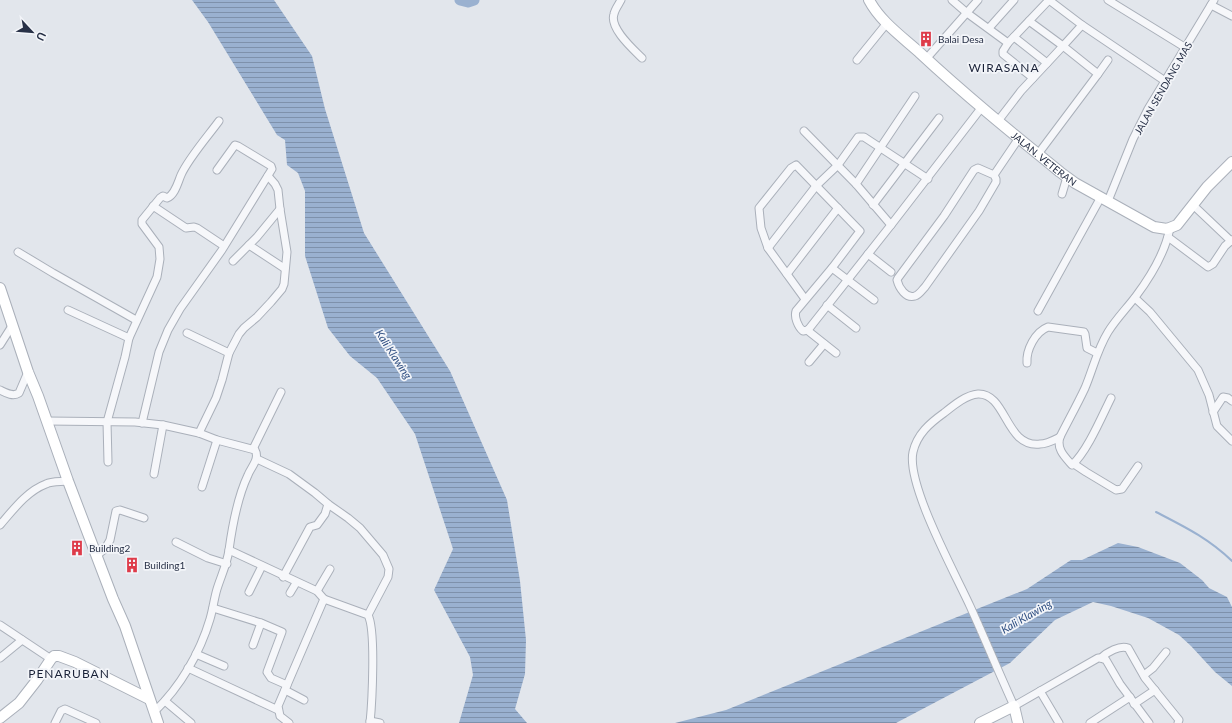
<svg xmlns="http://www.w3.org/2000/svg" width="1232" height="723" viewBox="0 0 1232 723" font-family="Lato,sans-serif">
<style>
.water{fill:url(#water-rules)}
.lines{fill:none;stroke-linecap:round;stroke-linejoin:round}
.stream{stroke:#9ab1d0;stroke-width:2}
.river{stroke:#9ab1d0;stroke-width:11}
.street-casing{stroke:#aab0ba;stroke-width:9}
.secondary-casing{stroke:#aab0ba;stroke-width:12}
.street{stroke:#f6f7fa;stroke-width:7}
.secondary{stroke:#fff;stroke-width:10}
.labels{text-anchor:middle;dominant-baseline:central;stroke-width:3.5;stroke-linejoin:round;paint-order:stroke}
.poi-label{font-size:10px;fill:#283147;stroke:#f3f5f9;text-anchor:start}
.street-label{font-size:10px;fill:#283147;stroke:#f3f5f9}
.water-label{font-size:11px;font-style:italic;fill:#2d4d80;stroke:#f3f5f9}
.quarter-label{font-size:12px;letter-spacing:1px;fill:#1a2238;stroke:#f3f5f9}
</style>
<defs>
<pattern id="water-rules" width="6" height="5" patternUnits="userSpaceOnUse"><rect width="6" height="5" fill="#9ab1d0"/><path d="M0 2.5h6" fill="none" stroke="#7e91ab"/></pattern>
</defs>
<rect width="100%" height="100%" fill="#e2e6ec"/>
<g class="water">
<polygon points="192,0 274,0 312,56 325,109 364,233 450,371 507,500 520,581 526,640 525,674 515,709 527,723 459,723 473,675 470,657 434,590 453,549 415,434 377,378 350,356 328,328 305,256 305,191 298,173 287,165 285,140 277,135 208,22"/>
<polygon points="1118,543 1138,547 1180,563 1202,580 1209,588 1227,597 1232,607 1232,686 1215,672 1191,646 1179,635 1148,618 1111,606 1093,602 1055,620 1010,663 896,723 675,723 726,710 1027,589 1071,560 1082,560"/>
</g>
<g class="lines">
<path class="stream" d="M1156,512c29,15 52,26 76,49"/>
<polyline class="river" points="460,0 468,2 474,0"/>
<defs>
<g id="street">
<path d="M621,0c-2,4 -6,9 -7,14 -5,14 19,35 28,44"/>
<polyline points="952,0 967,13 1008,43 1049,0"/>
<polyline points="1049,0 1082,25 1165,81"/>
<polyline points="1108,0 1186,48"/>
<polyline points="1211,5 1232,16"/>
<polyline points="1082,25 1063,46 1098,74 1108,60"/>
<polyline points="989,28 1014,0"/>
<polyline points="1014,37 1047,63"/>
<polyline points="1008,43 1003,51 1003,54 1033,78"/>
<polyline points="926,59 978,0"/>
<polyline points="857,60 887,23"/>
<polyline points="915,96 856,184 891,225 982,107"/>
<polyline points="998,121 1021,91 1063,46 1029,21"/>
<polyline points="804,131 856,184"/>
<polyline points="1038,154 1098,74"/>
<path d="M994,175l-16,-7 -4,2 -2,3 -28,43 -46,62 -1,2c2,8 9,19 18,16 4,-1 7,-6 10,-9l54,-76 17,-29v-3l-2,-4 25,-37"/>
<polyline points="1062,194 1067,177"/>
<polyline points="1108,201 1133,139 1148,109 1214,0"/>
<polyline points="873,205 939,118"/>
<polyline points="1193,205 1231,241"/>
<polyline points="153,206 186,228 194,227 197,228 224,246"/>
<polyline points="1168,237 1208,267 1213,264 1225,246 1232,240"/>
<polyline points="249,245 284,268"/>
<polyline points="768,248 816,186 838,165 858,137 864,137 928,179"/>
<polyline points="18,252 53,273 136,320"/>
<polyline points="868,254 891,272"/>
<polyline points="233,261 257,237 280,209"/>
<polyline points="832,268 874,300"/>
<polyline points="787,274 838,208"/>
<polyline points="1135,298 1150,312 1198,370 1209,395 1217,426 1232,441"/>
<path d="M805,299l-37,-51 -7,-20 -2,-20 32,-40 5,-3 64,66 -28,37 -36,43c-2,6 2,16 7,20l5,-1 83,-105"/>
<polyline points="827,305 856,328"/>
<polyline points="68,310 129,338"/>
<polyline points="1038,311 1101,197"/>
<polyline points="807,330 836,353"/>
<polyline points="187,333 229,353"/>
<polyline points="0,345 12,326"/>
<polyline points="809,362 824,344"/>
<path d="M1027,363c-1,-13 8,-31 21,-36l36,5 1,2 2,14 10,5"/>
<path d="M0,390c6,3 13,7 19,3l9,-21"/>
<path d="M1111,398c-9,18 -24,54 -39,67 -7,-8 -16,-16 -12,-28 8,-16 17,-32 25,-49 8,-19 12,-38 23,-56 8,-13 19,-24 28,-36 15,-20 29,-43 34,-68"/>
<polyline points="1213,412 1223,397 1228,398 1232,401"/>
<path d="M47,421l88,1 28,3 36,8 18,7 38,10c5,9 -4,17 -7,25 -10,21 -16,53 -19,75"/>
<polyline points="142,423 159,352 168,330 180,309 222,250 272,169 271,166 238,146 235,145 217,170"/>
<polyline points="199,433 216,398 222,380 229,353 239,334 244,328 257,317 271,302 282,289 284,284 287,252 280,209 278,190 275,184 268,176"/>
<path d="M1060,437c-6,3 -13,7 -20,7 -35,4 -33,-51 -62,-50 -12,1 -24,11 -34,19 -14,10 -27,21 -31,39 -7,32 42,121 57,154 15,33 29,67 44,100l84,-48h3l5,2 14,24 29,39"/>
<polyline points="253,449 281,392"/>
<polyline points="257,459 289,474 315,493 328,504 348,518 360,528 383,555 389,569 388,577 368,615"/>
<path d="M108,462l-1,-40 18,-65 4,-19 28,-61 3,-18 -1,-12 -17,-23v-4l18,-22 3,-2 4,2c8,-3 11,-16 14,-23 7,-16 27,-39 38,-54"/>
<polyline points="1074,464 1086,472 1116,490 1122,489 1138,466"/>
<polyline points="154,474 163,425"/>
<polyline points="202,487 217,440"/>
<path d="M0,525c13,-15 27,-34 46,-41 6,-3 15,-2 22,-3"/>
<polyline points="176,542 208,558 227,564"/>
<polyline points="96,556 105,549 110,540 116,511 120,510 144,518"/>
<polyline points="283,577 310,527 317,525 325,514 328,504"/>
<polyline points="317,591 330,569"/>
<polyline points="249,592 262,566"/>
<polyline points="290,593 296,583"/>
<polyline points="213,608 261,623 253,645"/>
<polyline points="261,623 282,632 267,672 271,678 287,685"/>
<polyline points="0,625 51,659"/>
<polyline points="196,654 224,666"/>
<polyline points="0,658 22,640"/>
<path d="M1101,658c6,-6 19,-13 27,-10l17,30 34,42 -1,3"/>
<polyline points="188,668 278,710"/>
<polyline points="1144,675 1153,668 1166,652"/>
<polyline points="285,690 304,700"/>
<polyline points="1040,691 1059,723"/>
<polyline points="165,701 191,723"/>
<polyline points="1134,704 1155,690"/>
<path d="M155,711c25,-24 45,-58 55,-92 3,-10 4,-20 7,-30 4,-13 10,-25 12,-39l88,41 7,8 44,16c8,15 4,88 2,108"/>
<polyline points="370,721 380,723"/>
<polyline points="55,723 61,711 65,709 96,723"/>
<polyline points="289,723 280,716 278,706 324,599"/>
<polyline points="1090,723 1130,697"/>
</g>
<g id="secondary">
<path id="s1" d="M869,0c11,21 32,36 50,52 45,42 93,81 141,120l15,11 79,44 13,2 10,-4 30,-38 25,-25"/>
<polyline points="0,288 28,372 38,396 68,481 113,599 125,626 158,723"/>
<polyline points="0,718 19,703 37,680 51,659 54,656 59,656 75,662 149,699"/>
<polyline points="980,723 1014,706 1018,723"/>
</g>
</defs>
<use href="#street" class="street-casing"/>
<use href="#secondary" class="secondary-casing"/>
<use href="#street" class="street"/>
<use href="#secondary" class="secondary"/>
</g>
<defs>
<symbol id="building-bare" viewBox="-9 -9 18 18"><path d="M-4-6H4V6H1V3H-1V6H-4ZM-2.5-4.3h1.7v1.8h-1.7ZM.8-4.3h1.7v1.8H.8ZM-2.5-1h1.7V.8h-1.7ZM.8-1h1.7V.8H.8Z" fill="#de3b49" stroke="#f3f5f9" stroke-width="2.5" paint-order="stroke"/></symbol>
</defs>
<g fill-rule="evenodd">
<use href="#building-bare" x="915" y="28" width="22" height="22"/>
<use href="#building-bare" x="66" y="537" width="22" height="22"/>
<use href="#building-bare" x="121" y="554" width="22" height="22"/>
</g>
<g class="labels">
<g class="poi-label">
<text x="938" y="39">Balai Desa</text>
<text x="89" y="548">Building2</text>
<text x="144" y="565">Building1</text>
</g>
<g class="street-label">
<text transform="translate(1163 88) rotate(-60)">JALAN SENDANG MAS</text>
<text stroke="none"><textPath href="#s1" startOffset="237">JALAN. VETERAN</textPath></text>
</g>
<g class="water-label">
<text transform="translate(394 354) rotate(57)">Kali Klawing</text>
<text transform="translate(1026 616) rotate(-30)">Kali Klawing</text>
</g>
<g class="quarter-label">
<text x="1004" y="67">WIRASANA</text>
<text x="69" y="673">PENARUBAN</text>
</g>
</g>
<g transform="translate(32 32) rotate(116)" stroke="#f3f5f9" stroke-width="3" paint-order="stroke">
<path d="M0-3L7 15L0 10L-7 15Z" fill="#283147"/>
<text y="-6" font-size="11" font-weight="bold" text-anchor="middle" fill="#283147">U</text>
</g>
</svg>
